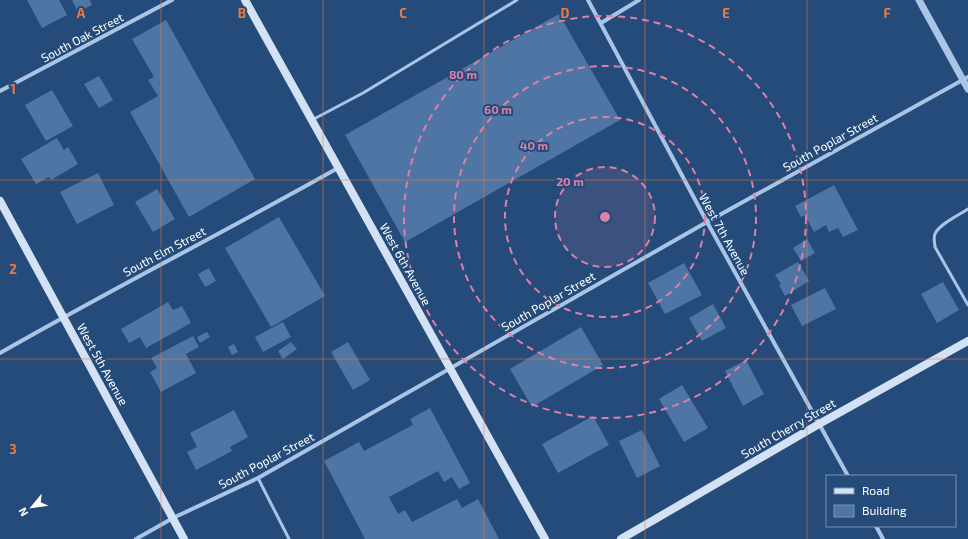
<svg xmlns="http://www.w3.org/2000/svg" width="968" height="539" viewBox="0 0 968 539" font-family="'Exo 2',sans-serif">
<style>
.building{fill:#4e75a3}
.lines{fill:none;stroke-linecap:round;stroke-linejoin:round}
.service{stroke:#a9c4e4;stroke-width:3}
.minor{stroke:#a9c4e4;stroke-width:4}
.tertiary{stroke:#a9c4e4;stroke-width:7}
.secondary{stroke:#d2e1f4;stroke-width:8}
.grid{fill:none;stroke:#ed7a3d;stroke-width:1;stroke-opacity:0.55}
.ring{fill:none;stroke:#dd80a5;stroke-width:2;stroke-dasharray:7 5}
.labels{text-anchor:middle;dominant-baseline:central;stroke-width:4;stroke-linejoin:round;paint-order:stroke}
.street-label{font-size:12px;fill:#fff;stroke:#254b7a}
.grid-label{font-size:13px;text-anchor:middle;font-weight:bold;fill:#ed7a3d;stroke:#254b7a;stroke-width:4;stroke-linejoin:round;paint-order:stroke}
.centre{fill:#dd80a5;stroke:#254b7a;stroke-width:2}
.ring-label{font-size:12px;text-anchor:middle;font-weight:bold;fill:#dd80a5;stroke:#254b7a;stroke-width:4;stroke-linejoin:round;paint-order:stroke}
</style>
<rect width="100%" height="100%" fill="#254b7a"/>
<g class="building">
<polygon points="27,0 59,0 67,15 42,28"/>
<polygon points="72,0 90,0 92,5 78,12"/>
<polygon points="559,14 620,120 405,242 345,135"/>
<polygon points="166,20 255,179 189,217 130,112 158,96 148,80 154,77 132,39"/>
<polygon points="99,76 113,100 99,108 84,84"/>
<polygon points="52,90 73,126 46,141 25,105"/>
<polygon points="57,138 64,150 68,147 78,164 51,180 49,177 36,184 21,159"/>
<polygon points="98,173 114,205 77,224 60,192"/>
<polygon points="834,185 858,230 843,237 838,228 829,232 826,225 814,232 805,215 801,217 795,206"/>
<polygon points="157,189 175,219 153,232 135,202"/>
<polygon points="279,217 325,296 271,327 225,248"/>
<polygon points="807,239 815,253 801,261 793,248"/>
<polygon points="798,262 809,281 785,296 779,285 781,284 775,275"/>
<polygon points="684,263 702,295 665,314 648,283"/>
<polygon points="209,268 216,281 205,287 198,274"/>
<polygon points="943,282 959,310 937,323 921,294"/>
<polygon points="825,288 836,309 802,326 791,305"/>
<polygon points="168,302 173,310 182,306 191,323 146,348 140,337 129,343 121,329"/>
<polygon points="713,304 726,328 702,341 689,318"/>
<polygon points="283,322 291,337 263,352 255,337"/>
<polygon points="581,327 603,365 532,407 510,369"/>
<polygon points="207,332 210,337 200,343 197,337"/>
<polygon points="193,336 199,347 186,354 196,373 161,392 150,372 157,368 151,358"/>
<polygon points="291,342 297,349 283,359 278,351"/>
<polygon points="348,342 370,380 353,390 331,352"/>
<polygon points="234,344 238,352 232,355 228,347"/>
<polygon points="746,360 764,394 743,406 725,371"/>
<polygon points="682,385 708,428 684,442 659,399"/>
<polygon points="430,408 470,483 459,489 452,477 444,482 438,471 389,497 398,514 405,510 412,522 457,499 462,508 478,499 499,539 365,539 324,461 359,442 364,451 413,425 410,419"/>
<polygon points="234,410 248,437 230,447 232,451 196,470 187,452 197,447 190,433"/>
<polygon points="593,416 609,445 558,473 542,444"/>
<polygon points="642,430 660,466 637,478 619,441"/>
</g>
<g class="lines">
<g class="service">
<polyline points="312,120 363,93 517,0"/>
<path d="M968,209c-9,6 -29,15 -33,25 -2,4 0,9 0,13l33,58"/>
<polyline points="258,478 289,539"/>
</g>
<g class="minor">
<polyline points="588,0 707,222 848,476"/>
<polyline points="601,23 639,0"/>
<polyline points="0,91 172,0"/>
<path d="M0,353c112,-64 226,-122 338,-185"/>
<polyline points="876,526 883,539"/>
<polyline points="136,539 173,518 258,478 707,222 968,77"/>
</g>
<polyline class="tertiary" points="919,0 968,89"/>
<g class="secondary">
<polyline points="245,0 545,539"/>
<polyline points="0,201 184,539"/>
<polyline points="621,539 819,424 968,341"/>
</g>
</g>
<path class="grid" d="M161,0v539M323,0v539M484,0v539M645,0v539M807,0v539M0,180h968M0,359h968"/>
<circle cx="605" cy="217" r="50" fill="#dd80a5" fill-opacity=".12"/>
<g class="ring">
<circle cx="605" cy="217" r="50"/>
<circle cx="605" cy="217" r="100"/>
<circle cx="605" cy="217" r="151"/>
<circle cx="605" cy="217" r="201"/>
</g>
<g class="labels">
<g class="street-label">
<text transform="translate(82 37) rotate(-28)">South Oak Street</text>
<text transform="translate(830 142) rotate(-29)">South Poplar Street</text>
<text transform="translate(725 234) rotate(61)">West 7th Avenue</text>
<text transform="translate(164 251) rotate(-28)">South Elm Street</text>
<text transform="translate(406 264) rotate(61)">West 6th Avenue</text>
<text transform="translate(548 301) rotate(-30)">South Poplar Street</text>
<text transform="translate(103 364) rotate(61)">West 5th Avenue</text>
<text transform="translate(788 428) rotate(-30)">South Cherry Street</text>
<text transform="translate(266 460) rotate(-28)">South Poplar Street</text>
</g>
</g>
<g class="grid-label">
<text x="81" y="18">A</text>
<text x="242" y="18">B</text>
<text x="403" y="18">C</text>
<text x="565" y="18">D</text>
<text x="726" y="18">E</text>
<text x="887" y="18">F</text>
<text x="13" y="94">1</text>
<text x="13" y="274">2</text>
<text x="13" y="454">3</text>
</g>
<circle cx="605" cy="217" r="6" class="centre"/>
<g class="ring-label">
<text x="463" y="79">80 m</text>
<text x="498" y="114">60 m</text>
<text x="534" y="150">40 m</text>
<text x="570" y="186">20 m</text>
</g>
<rect x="826" y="475" width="130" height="52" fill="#254b7a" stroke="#7c93af"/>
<rect x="834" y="488" width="20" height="6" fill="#d2e1f4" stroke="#7c93af"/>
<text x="862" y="495" font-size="12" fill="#ffffff">Road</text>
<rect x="834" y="505" width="20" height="12" fill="#4e75a3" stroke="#7c93af"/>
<text x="862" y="515" font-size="12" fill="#ffffff">Building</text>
<g transform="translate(32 507) rotate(241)" stroke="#254b7a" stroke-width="3" paint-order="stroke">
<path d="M0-3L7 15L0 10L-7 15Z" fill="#ffffff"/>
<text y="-6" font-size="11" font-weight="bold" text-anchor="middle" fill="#ffffff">N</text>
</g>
</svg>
